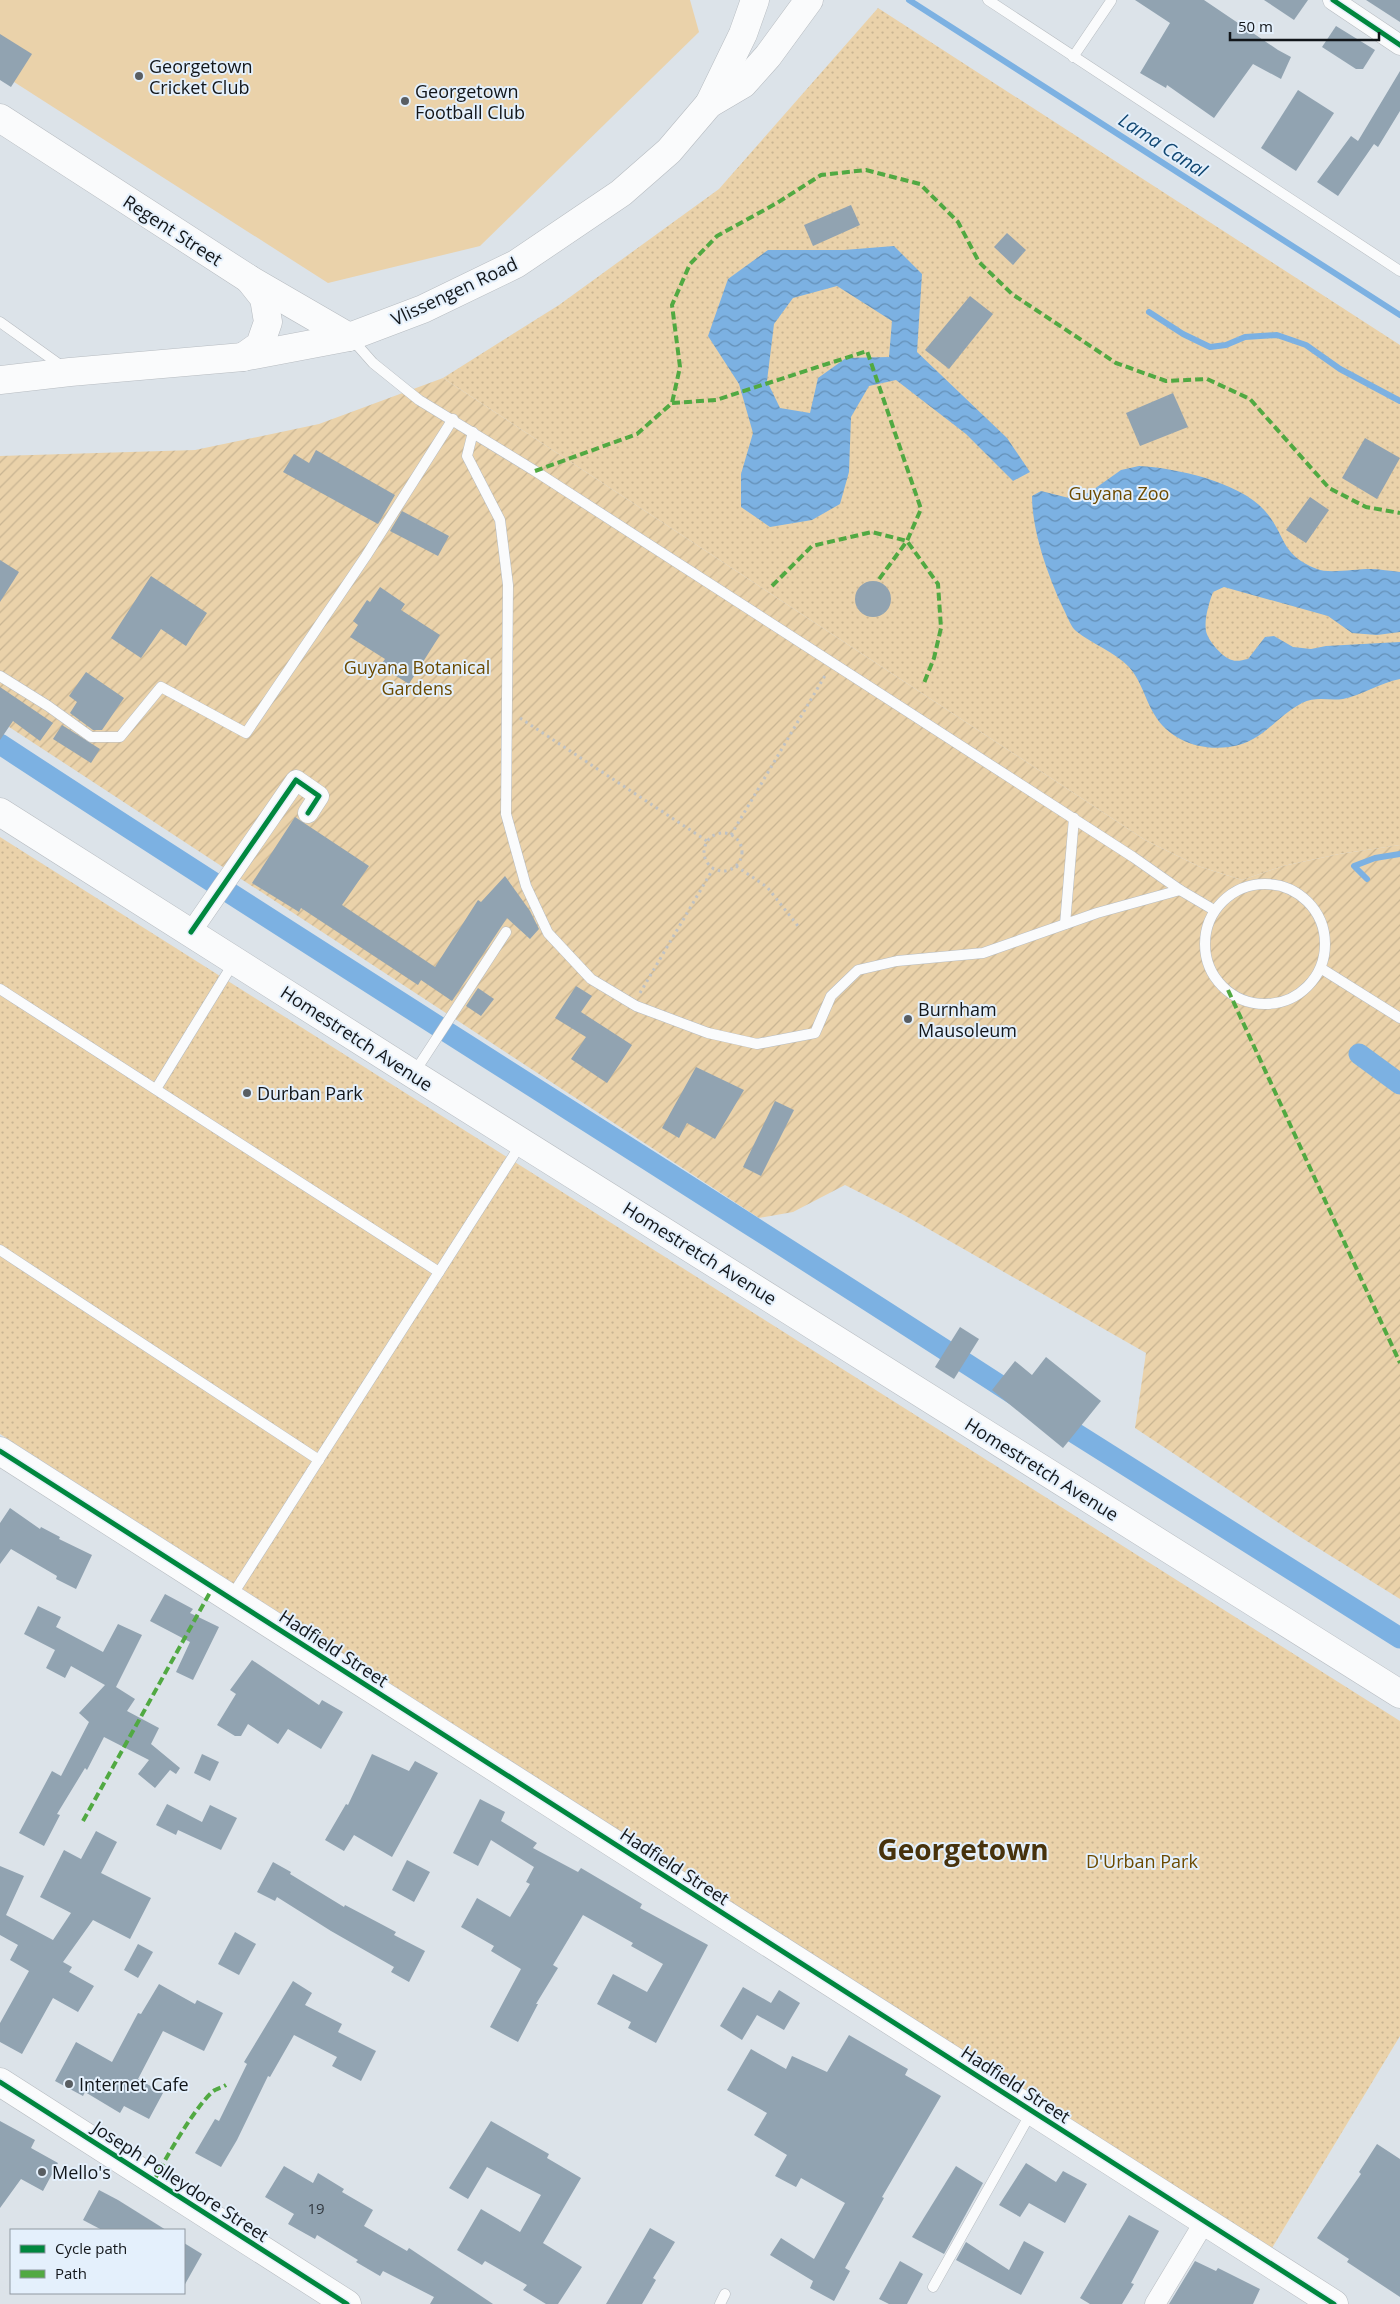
<svg xmlns="http://www.w3.org/2000/svg" width="1400" height="2304" viewBox="0 0 1400 2304" font-family="'Open Sans',sans-serif">
<style>
.park{fill:url(#park-dots)}
.garden{fill:url(#garden-furrows)}
.pitch{fill:#ead2aa}
.water{fill:url(#water-waves);fill-rule:evenodd}
.lines{fill:none;stroke-linecap:round;stroke-linejoin:round}
.stream{stroke:#7cb1e2;stroke-width:6}
.canal{stroke:#7cb1e2;stroke-width:21}
.building{fill:#91a3b1}
.lane-casing{stroke:#b7bcc1;stroke-width:11}
.street-casing{stroke:#b7bcc1;stroke-width:21}
.secondary-casing{stroke:#b7bcc1;stroke-width:29}
.primary-casing{stroke:#b7bcc1;stroke-width:29}
.path{stroke:#c0c2c3;stroke-width:3;stroke-dasharray:2.5 4;stroke-linecap:butt}
.lane{stroke:#fafbfc;stroke-width:10}
.street{stroke:#fafbfc;stroke-width:20}
.secondary{stroke:#fafbfc;stroke-width:28}
.primary{stroke:#fafbfc;stroke-width:28}
.quiet{stroke:#51a942;stroke-width:4;stroke-dasharray:8 4;stroke-linecap:butt}
.cycleway-casing{stroke:#e4f0fc;stroke-width:8}
.cycleway{stroke:#00873e;stroke-width:5}
.poi-dot{fill:#595e62;stroke:#e4f0fc;stroke-width:2}
.labels{text-anchor:middle;dominant-baseline:central;stroke-width:4;stroke-linejoin:round;paint-order:stroke}
.number-label{font-size:15px;fill:#323940}
.poi-label{font-size:18px;fill:#12161a;stroke:#e4f0fc;text-anchor:start}
.street-label{font-size:18px;fill:#12161a;stroke:#e4f0fc}
.park-label{font-size:18px;fill:#6c4a00;stroke:#e4f0fc}
.water-label{font-size:19px;font-style:italic;fill:#114772;stroke:#e4f0fc}
.town-label{font-size:28px;font-weight:bold;fill:#47320c;stroke:#e4f0fc}
</style>
<defs>
<pattern id="park-dots" width="8" height="8" patternUnits="userSpaceOnUse" patternTransform="scale(1.25)"><rect width="8" height="8" fill="#ead2aa"/><path d="M2 2h.1M6 6h.1" fill="none" stroke="#c8b492" stroke-width="1.8" stroke-linecap="round"/></pattern>
<pattern id="garden-furrows" width="10" height="10" patternUnits="userSpaceOnUse" patternTransform="scale(1.25)"><rect width="10" height="10" fill="#ead2aa"/><path d="M-1 1l2-2M0 10L10 0M9 11l2-2" fill="none" stroke="#c8b492"/></pattern>
<pattern id="water-waves" width="16" height="10" patternUnits="userSpaceOnUse" patternTransform="scale(1.25)"><rect width="16" height="10" fill="#7cb1e2"/><path d="M0 5q4-4 8 0t8 0" fill="none" stroke="#648fb6"/></pattern>
</defs>
<rect width="100%" height="100%" fill="#dce3e9"/>
<g class="park">
<polygon points="878,8 1400,345 1400,845 1339,854 1283,866 1242,880 1198,866 1145,840 443,378 559,305 719,189"/>
<polygon points="0,837 1400,1721 1400,2036 1272,2248 0,1434"/>
</g>
<polygon class="garden" points="443,378 1145,840 1198,866 1242,880 1283,866 1339,854 1400,845 1400,1599 1297,1535 1135,1428 1146,1353 904,1215 845,1185 793,1212 759,1218 0,721 0,456 195,450 319,424"/>
<polygon class="pitch" points="0,0 690,0 699,32 480,246 328,283 0,73"/>
<g class="water">
<path d="M894,246l28,28 -5,78 90,86 23,34 -17,9 -47,-47 -70,-54 -27,6 -18,31 -2,55 -9,32 -28,16 -42,7 -29,-20v-33l12,-41 -14,-49 -31,-48 20,-57 40,-29h76zM837,286l55,35 -3,36 -43,1 -28,20 -8,35 -30,-5 -13,-27 7,-57 19,-26z"/>
<path d="M1139,466c37,2 101,16 126,45 22,25 14,43 52,58 11,5 39,0 53,0 10,0 20,2 30,3v60l-23,3 -25,-2 -24,-17 -104,-29 -11,5c-4,11 -9,27 -7,39 2,10 17,27 26,29 5,2 10,0 16,-1l17,-22 9,-1 19,11 18,2 15,-3 74,-4v37c-20,4 -38,16 -57,20 -14,2 -27,-3 -41,4 -28,15 -40,40 -73,44 -30,4 -60,-7 -75,-33 -9,-15 -13,-34 -25,-47 -14,-15 -37,-23 -53,-36 -5,-4 -8,-13 -11,-19 -16,-33 -33,-80 -33,-116l9,-5 32,8 17,-7 31,-22z"/>
</g>
<g class="lines">
<g class="stream">
<polyline points="909,0 1400,315"/>
<polyline points="1149,312 1183,334 1210,347 1226,345 1245,337 1277,335 1306,345 1340,369 1400,401"/>
<polyline points="1367,879 1354,866 1375,858 1400,854"/>
</g>
<g class="canal">
<path d="M0,744c338,222 682,435 1021,655"/>
<polyline points="1359,1054 1400,1084"/>
<polyline points="1051,1418 1400,1638"/>
</g>
</g>
<g class="building">
<polygon points="1135,0 1204,0 1278,50 1291,57 1281,79 1253,64 1214,118 1167,85 1166,88 1140,73 1170,23"/>
<polygon points="1264,0 1308,0 1294,20"/>
<polygon points="1366,0 1400,0 1400,22"/>
<polygon points="1336,26 1375,50 1363,69 1356,69 1322,47"/>
<polygon points="0,34 32,54 11,87 0,80"/>
<polygon points="1400,71 1400,111 1378,147 1374,144 1338,196 1317,182 1351,136 1358,141"/>
<polygon points="1298,90 1334,113 1296,171 1261,148"/>
<polygon points="851,205 860,225 813,246 804,225"/>
<polygon points="1007,233 1026,250 1013,265 994,247"/>
<polygon points="970,296 993,314 949,369 925,350"/>
<polygon points="1173,393 1188,427 1140,446 1126,413"/>
<polygon points="1365,438 1400,458 1377,499 1342,478"/>
<polygon points="316,450 395,495 378,524 283,472 294,454 309,463"/>
<polygon points="1310,497 1329,510 1306,543 1286,530"/>
<polygon points="402,511 449,536 438,556 390,531"/>
<polygon points="0,560 19,572 0,602"/>
<polygon points="151,576 207,613 186,646 161,629 141,658 111,638"/>
<circle cx="873" cy="599" r="18"/>
<polygon points="380,587 405,604 401,610 440,635 409,684 380,666 385,659 350,637 358,625 353,621 367,600 370,602"/>
<polygon points="86,672 124,698 102,730 93,730 70,713 77,702 69,696"/>
<polygon points="0,687 53,723 40,741 13,721 0,740"/>
<polygon points="62,725 100,749 91,763 53,739"/>
<polygon points="295,817 369,866 342,905 435,967 478,900 481,902 505,876 530,911 539,929 530,939 507,918 452,1001 421,980 418,985 301,908 299,912 252,883"/>
<polygon points="576,986 592,996 581,1012 632,1045 607,1083 571,1059 586,1037 555,1018"/>
<polygon points="478,988 494,999 481,1016 466,1006"/>
<polygon points="696,1067 744,1090 715,1139 687,1123 679,1138 662,1128"/>
<polygon points="775,1101 794,1110 761,1176 743,1167"/>
<polygon points="960,1327 979,1339 954,1379 935,1367"/>
<polygon points="1046,1357 1101,1401 1063,1448 992,1390 1015,1361 1032,1375"/>
<polygon points="10,1508 40,1529 41,1527 60,1537 59,1539 92,1555 76,1589 56,1579 57,1576 11,1549 0,1564 0,1523"/>
<polygon points="165,1594 193,1609 190,1613 219,1627 193,1680 176,1672 190,1642 150,1621"/>
<polygon points="38,1606 61,1617 56,1627 103,1652 118,1624 142,1635 116,1687 135,1699 127,1711 159,1728 151,1744 180,1768 176,1774 170,1770 155,1788 138,1774 149,1760 104,1737 87,1770 85,1768 57,1814 60,1815 44,1846 19,1833 52,1771 61,1776 89,1722 79,1713 105,1685 71,1666 65,1678 46,1668 55,1650 24,1634"/>
<polygon points="252,1660 319,1705 322,1700 343,1712 321,1749 288,1729 278,1744 248,1724 241,1736 235,1736 217,1725 236,1694 230,1690"/>
<polygon points="202,1754 219,1762 210,1781 194,1773"/>
<polygon points="372,1754 409,1771 415,1761 438,1773 392,1857 354,1835 344,1851 325,1840 346,1804 348,1805"/>
<polygon points="480,1799 505,1812 501,1821 537,1843 533,1848 578,1872 581,1868 642,1904 640,1908 708,1945 656,2043 628,2028 631,2022 597,2004 613,1974 647,1992 663,1964 631,1946 633,1943 583,1915 553,1965 558,1968 536,2004 538,2004 518,2042 490,2027 521,1969 491,1951 494,1946 461,1927 477,1898 510,1917 530,1884 526,1882 534,1867 491,1840 478,1866 453,1853"/>
<polygon points="167,1804 202,1822 210,1805 237,1818 221,1850 178,1830 176,1835 156,1825"/>
<polygon points="96,1831 117,1842 101,1873 151,1898 130,1939 93,1920 63,1962 72,1967 69,1972 94,1986 78,2012 53,1998 22,2054 0,2042 0,2023 29,1971 10,1960 18,1945 0,1935 0,1866 24,1876 6,1915 53,1940 71,1913 40,1897 64,1850 81,1859"/>
<polygon points="407,1860 430,1872 414,1902 392,1890"/>
<polygon points="273,1862 291,1872 290,1874 344,1907 345,1905 381,1924 396,1932 394,1935 425,1951 409,1982 391,1972 394,1967 331,1931 277,1897 275,1901 257,1892"/>
<polygon points="235,1932 256,1944 239,1975 218,1964"/>
<polygon points="138,1944 153,1952 138,1978 124,1970"/>
<polygon points="293,1981 312,1993 305,2005 342,2024 338,2032 376,2051 361,2081 332,2066 337,2057 294,2035 270,2077 268,2076 237,2140 221,2167 195,2153 215,2119 219,2121 247,2064 244,2062"/>
<polygon points="159,1984 195,2004 197,2000 223,2013 204,2051 163,2031 138,2079 163,2093 149,2119 124,2106 120,2113 85,2092 83,2096 55,2081 76,2042 112,2062 138,2013 141,2014"/>
<polygon points="743,1987 771,2003 779,1990 800,2003 784,2030 757,2015 742,2040 720,2026"/>
<polygon points="849,2035 908,2069 905,2075 941,2096 882,2197 884,2198 845,2268 850,2271 834,2301 810,2288 813,2281 770,2255 781,2238 814,2259 845,2203 801,2178 796,2187 775,2176 787,2155 754,2135 767,2113 727,2090 751,2049 786,2069 792,2056 827,2072"/>
<polygon points="0,2121 35,2140 31,2148 58,2163 43,2191 21,2179 0,2208"/>
<polygon points="491,2121 549,2154 547,2158 581,2178 543,2243 582,2267 558,2304 546,2304 523,2290 527,2285 485,2261 482,2265 457,2250 481,2209 520,2232 541,2195 487,2167 468,2199 449,2188"/>
<polygon points="1377,2144 1400,2159 1400,2297 1347,2262 1349,2259 1317,2238 1361,2174 1359,2172"/>
<polygon points="1026,2163 1056,2182 1063,2171 1087,2184 1065,2223 1029,2203 1020,2217 999,2205"/>
<polygon points="284,2166 313,2183 318,2173 344,2189 342,2192 373,2210 364,2226 407,2251 409,2248 493,2304 430,2304 434,2297 383,2271 380,2276 356,2262 358,2260 317,2235 315,2239 288,2224 294,2214 265,2197"/>
<polygon points="956,2166 983,2183 944,2254 912,2237"/>
<polygon points="99,2190 118,2200 166,2230 102,2230 83,2220"/>
<polygon points="1129,2215 1159,2231 1131,2283 1134,2284 1122,2304 1090,2304 1080,2298"/>
<polygon points="650,2228 675,2242 653,2278 656,2280 642,2304 606,2304"/>
<polygon points="1024,2241 1044,2252 1021,2295 956,2260 966,2242 1009,2270"/>
<polygon points="184,2243 202,2254 184,2286"/>
<polygon points="900,2261 923,2274 907,2304 889,2304 879,2299"/>
<polygon points="1195,2261 1216,2271 1218,2268 1260,2289 1253,2304 1169,2304"/>
</g>
<g class="lines">
<defs>
<g id="lane">
<polyline points="988,0 1400,271"/>
<polyline points="1073,57 1111,1"/>
<polyline points="0,322 63,367"/>
<polyline points="351,338 373,363 419,400 535,471 1133,857 1180,890 1214,910"/>
<polyline points="473,432 467,456 500,520 508,585 506,814 526,886 548,933 591,979 636,1006 708,1033 757,1044 815,1033 831,996 858,970 897,961 983,953 1097,913 1180,890"/>
<polyline points="0,676 48,706 91,737 120,737 161,687 246,733 366,556 453,419"/>
<circle cx="1265" cy="944" r="60"/>
<polyline points="1065,924 1074,818"/>
<polyline points="1322,969 1400,1018"/>
<polyline points="0,989 439,1272"/>
<polyline points="414,1073 506,932"/>
<polyline points="156,1089 234,962"/>
<polyline points="0,1250 319,1460"/>
<polyline points="231,1597 521,1144"/>
<polyline points="933,2287 1032,2111"/>
<polyline points="720,2304 725,2294"/>
</g>
<g id="street">
<polyline points="1333,0 1400,45"/>
<polyline points="191,932 296,780 319,796 308,813"/>
<polyline points="1155,2304 1205,2221"/>
</g>
<g id="secondary">
<polyline points="0,118 249,279 349,337"/>
<polyline points="0,812 413,1074 1400,1694"/>
<polyline points="0,1451 1334,2304"/>
<polyline points="0,2082 347,2304"/>
</g>
<g id="primary">
<polyline points="709,104 743,34 755,0"/>
<polyline points="243,357 260,345 268,322 264,298 249,279"/>
<polyline points="0,380 70,372 243,357 349,337 423,309 516,264 621,193 669,151 709,104 743,84 768,56 809,0"/>
</g>
</defs>
<use href="#lane" class="lane-casing"/>
<use href="#street" class="street-casing"/>
<use href="#secondary" class="secondary-casing"/>
<use href="#primary" class="primary-casing"/>
<g class="path">
<polyline points="520,718 707,841"/>
<circle cx="723" cy="852" r="19"/>
<polyline points="731,835 826,674"/>
<polyline points="736,866 767,887 798,926"/>
<polyline points="640,993 713,869"/>
</g>
<use href="#lane" class="lane"/>
<use href="#street" class="street"/>
<use href="#secondary" class="secondary"/>
<use href="#primary" class="primary"/>
<g class="quiet">
<polyline points="672,403 716,400 867,351 921,509 907,541 877,582"/>
<polyline points="535,471 637,434 672,403 680,367 672,305 690,264 717,236 777,203 821,175 866,170 920,184 958,222 979,262 1012,294 1116,363 1166,381 1207,379 1250,399 1329,488 1366,507 1400,513"/>
<polyline points="772,586 812,546 872,532 907,541 938,584 941,628 934,658 924,683"/>
<polyline points="1228,990 1400,1363"/>
<polyline points="83,1821 213,1587"/>
<path d="M154,2181c9,-19 45,-81 61,-91 4,-2 8,-3 11,-5"/>
</g>
<defs>
<g id="cycleway">
<polyline points="1333,0 1400,45"/>
<polyline points="191,932 296,780 319,796 308,813"/>
<polyline points="0,1451 1334,2304"/>
<polyline points="0,2082 347,2304"/>
</g>
</defs>
<use href="#cycleway" class="cycleway-casing"/>
<use href="#cycleway" class="cycleway"/>
</g>
<g class="poi-dot">
<circle cx="139" cy="76" r="5"/>
<circle cx="405" cy="101" r="5"/>
<circle cx="908" cy="1019" r="5"/>
<circle cx="247" cy="1093" r="5"/>
<circle cx="69" cy="2084" r="5"/>
<circle cx="42" cy="2172" r="5"/>
</g>
<g class="labels">
<g class="number-label">
<text x="316" y="2208">19</text>
</g>
<g class="poi-label">
<text x="149" y="66">Georgetown<tspan x="149" dy="21">Cricket Club</tspan></text>
<text x="415" y="91">Georgetown<tspan x="415" dy="21">Football Club</tspan></text>
<text x="918" y="1009">Burnham<tspan x="918" dy="21">Mausoleum</tspan></text>
<text x="257" y="1093">Durban Park</text>
<text x="79" y="2084">Internet Cafe</text>
<text x="52" y="2172">Mello's</text>
</g>
<g class="street-label">
<text transform="translate(173 230) rotate(33)">Regent Street</text>
<text transform="translate(454 291) rotate(-25)">Vlissengen Road</text>
<text transform="translate(357 1038) rotate(33)">Homestretch Avenue</text>
<text transform="translate(700 1253) rotate(32)">Homestretch Avenue</text>
<text transform="translate(1042 1469) rotate(32)">Homestretch Avenue</text>
<text transform="translate(334 1648) rotate(33)">Hadfield Street</text>
<text transform="translate(675 1866) rotate(33)">Hadfield Street</text>
<text transform="translate(1016 2084) rotate(33)">Hadfield Street</text>
<text transform="translate(181 2181) rotate(33)">Joseph Polleydore Street</text>
</g>
<g class="park-label">
<text x="1119" y="493">Guyana Zoo</text>
<text x="417" y="667">Guyana Botanical<tspan x="417" dy="21">Gardens</tspan></text>
<text x="1142" y="1861">D'Urban Park</text>
</g>
<g class="water-label">
<text transform="translate(1163 145) rotate(33)">Lama Canal</text>
</g>
<g class="town-label">
<text x="963" y="1849">Georgetown</text>
</g>
</g>
<rect x="10" y="2229" width="175" height="65" fill="#e4f0fc" stroke="#9099a2"/>
<rect x="20" y="2245" width="25" height="8" fill="#00873e" stroke="#9099a2"/>
<text x="55" y="2254" font-size="15" fill="#12161a">Cycle path</text>
<rect x="20" y="2270" width="25" height="8" fill="#51a942" stroke="#9099a2"/>
<text x="55" y="2279" font-size="15" fill="#12161a">Path</text>
<path d="M1230 32v8h149v-8" fill="none" stroke="#12161a" stroke-width="2.5"/>
<text x="1238" y="32" font-size="15" fill="#12161a" stroke="#e4f0fc" stroke-width="4" paint-order="stroke">50 m</text>
</svg>
